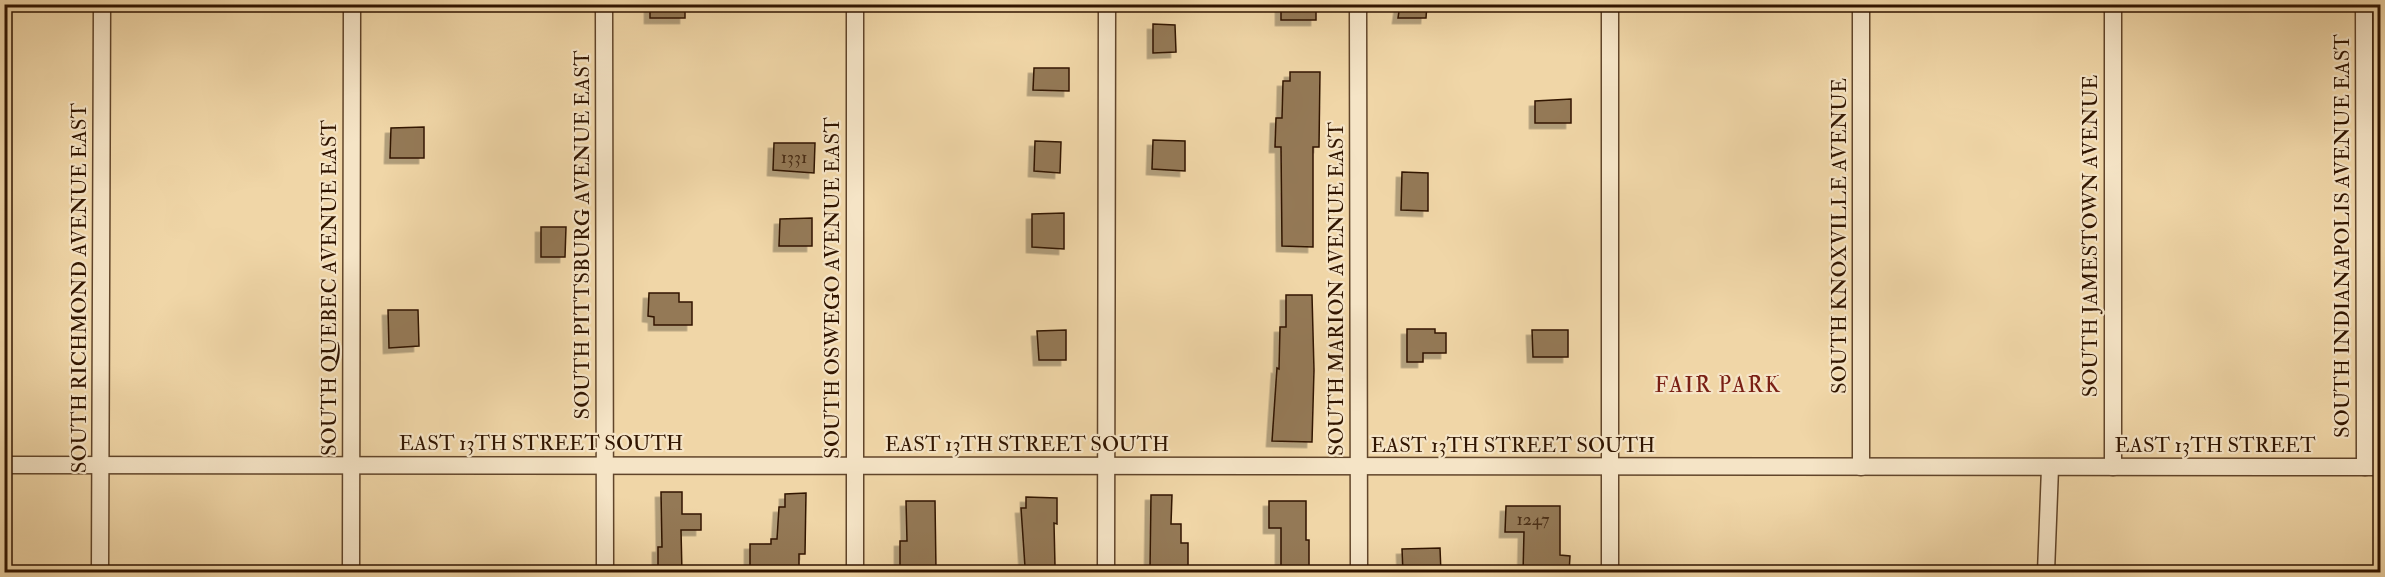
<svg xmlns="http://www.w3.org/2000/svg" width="2385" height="577" viewBox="0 0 2385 577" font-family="'IM FELL Double Pica',serif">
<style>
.building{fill:#947957;stroke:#311500;stroke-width:1.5;filter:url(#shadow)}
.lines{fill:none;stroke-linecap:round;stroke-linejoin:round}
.minor-casing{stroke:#61452a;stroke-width:19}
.minor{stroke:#f5e4c6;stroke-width:16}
.labels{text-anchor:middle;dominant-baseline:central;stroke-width:4.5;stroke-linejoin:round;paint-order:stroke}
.number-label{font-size:18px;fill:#4a2e16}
.street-label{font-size:21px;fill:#311500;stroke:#f5e4c6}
.neighbourhood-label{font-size:22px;letter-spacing:1.5px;fill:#7a1f14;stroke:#f5e4c6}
</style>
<defs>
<filter id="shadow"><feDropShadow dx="-5.5" dy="5.5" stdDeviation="0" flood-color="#0004"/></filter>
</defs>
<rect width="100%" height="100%" fill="#f0d6a7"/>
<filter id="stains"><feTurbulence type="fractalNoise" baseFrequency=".00333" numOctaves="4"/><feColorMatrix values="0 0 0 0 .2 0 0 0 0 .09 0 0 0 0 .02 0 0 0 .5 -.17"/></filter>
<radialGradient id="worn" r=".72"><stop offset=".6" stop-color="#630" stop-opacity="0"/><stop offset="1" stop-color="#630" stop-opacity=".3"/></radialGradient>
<g class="building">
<rect x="650" y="4" width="35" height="14"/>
<rect x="1281" y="4" width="35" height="16"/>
<polygon points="1400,4 1427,4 1426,18 1398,18"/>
<polygon points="1153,24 1175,25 1176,52 1153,53"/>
<polygon points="1034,68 1069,68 1069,91 1033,90"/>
<polygon points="1290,72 1320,72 1319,147 1313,147 1313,247 1282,246 1281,147 1275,147 1276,118 1282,118 1283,81 1290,81"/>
<polygon points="1571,99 1571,123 1535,123 1535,101"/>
<polygon points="424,127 424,158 390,158 391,128"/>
<polygon points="1153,140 1185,141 1185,171 1152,169"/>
<polygon points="1035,141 1061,142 1060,173 1034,171"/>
<polygon points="774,143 815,143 814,173 773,170"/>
<polygon points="1402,172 1428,173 1428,211 1401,210"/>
<polygon points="1064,213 1064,249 1032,247 1032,214"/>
<polygon points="812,218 812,246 779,246 780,219"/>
<polygon points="541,227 566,227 565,257 541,257"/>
<polygon points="649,293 679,293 679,302 692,302 692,325 654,325 654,317 648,316"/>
<polygon points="1286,295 1312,295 1314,370 1312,442 1272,441 1277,368 1279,369 1280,327 1286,327"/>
<polygon points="388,310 418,310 419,346 389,348"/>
<polygon points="1407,329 1435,329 1435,333 1446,333 1446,353 1423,353 1423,362 1407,362"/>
<polygon points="1066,330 1066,360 1039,360 1037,331"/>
<polygon points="1532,330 1568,330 1568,357 1533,357"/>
<polygon points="661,492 682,492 682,514 701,514 701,530 681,530 682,573 658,573 658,547 662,547"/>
<polygon points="806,493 805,554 799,554 799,566 770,566 770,573 750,573 750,544 771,544 771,539 777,539 779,507 785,507 785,494"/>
<polygon points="1151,495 1172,495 1171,524 1181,524 1181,543 1188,543 1188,569 1150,569"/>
<polygon points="1026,497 1057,498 1057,524 1054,523 1055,566 1025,567 1021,508 1026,508"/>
<polygon points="906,501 935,501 936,570 900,570 900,541 907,541"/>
<polygon points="1269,501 1306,501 1306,540 1309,540 1309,570 1281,570 1281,528 1269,528"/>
<polygon points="1506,506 1560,506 1560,555 1570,556 1569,573 1523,573 1524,532 1505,532"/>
<polygon points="1440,548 1441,573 1403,573 1402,549"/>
</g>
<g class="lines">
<defs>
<g id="minor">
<polyline points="604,4 605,572"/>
<polyline points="1358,4 1359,572"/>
<polyline points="1610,4 1610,572"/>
<polyline points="1861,4 1861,467"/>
<polyline points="2113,4 2113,467"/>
<polyline points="2364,4 2365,467"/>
<polyline points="4,465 2380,467"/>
<polyline points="100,572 102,4"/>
<polyline points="351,572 352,4"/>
<polyline points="855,572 855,4"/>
<polyline points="1106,572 1107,4"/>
<polyline points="2046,572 2050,468"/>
</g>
</defs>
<use href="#minor" class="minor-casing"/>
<use href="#minor" class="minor"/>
</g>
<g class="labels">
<g class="number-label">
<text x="794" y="157">1331</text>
<text x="1533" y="519">1247</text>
</g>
<g class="street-label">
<text transform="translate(582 235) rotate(-90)">SOUTH PITTSBURG AVENUE EAST</text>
<text transform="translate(1839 236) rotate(-90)">SOUTH KNOXVILLE AVENUE</text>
<text transform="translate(2090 236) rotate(-90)">SOUTH JAMESTOWN AVENUE</text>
<text transform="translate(2342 236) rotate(-90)">SOUTH INDIANAPOLIS AVENUE EAST</text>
<text transform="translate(79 288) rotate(-90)">SOUTH RICHMOND AVENUE EAST</text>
<text transform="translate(329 288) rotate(-90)">SOUTH QUEBEC AVENUE EAST</text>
<text transform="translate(832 288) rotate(-90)">SOUTH OSWEGO AVENUE EAST</text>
<text transform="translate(1336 289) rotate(-90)">SOUTH MARION AVENUE EAST</text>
<text x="541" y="443">EAST 13TH STREET SOUTH</text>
<text x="1027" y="444">EAST 13TH STREET SOUTH</text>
<text x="1513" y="445">EAST 13TH STREET SOUTH</text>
<text x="2215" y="445">EAST 13TH STREET</text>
</g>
<g class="neighbourhood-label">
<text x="1718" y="385">FAIR PARK</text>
</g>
</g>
<rect width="2385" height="577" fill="none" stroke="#f0d6a7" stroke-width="24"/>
<rect x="6" y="6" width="2373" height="565" fill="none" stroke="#311500" stroke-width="3"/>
<rect x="12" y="12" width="2361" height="553" fill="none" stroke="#311500" stroke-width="1.5"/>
<rect width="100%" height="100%" filter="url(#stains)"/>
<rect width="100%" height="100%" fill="url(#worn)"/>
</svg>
